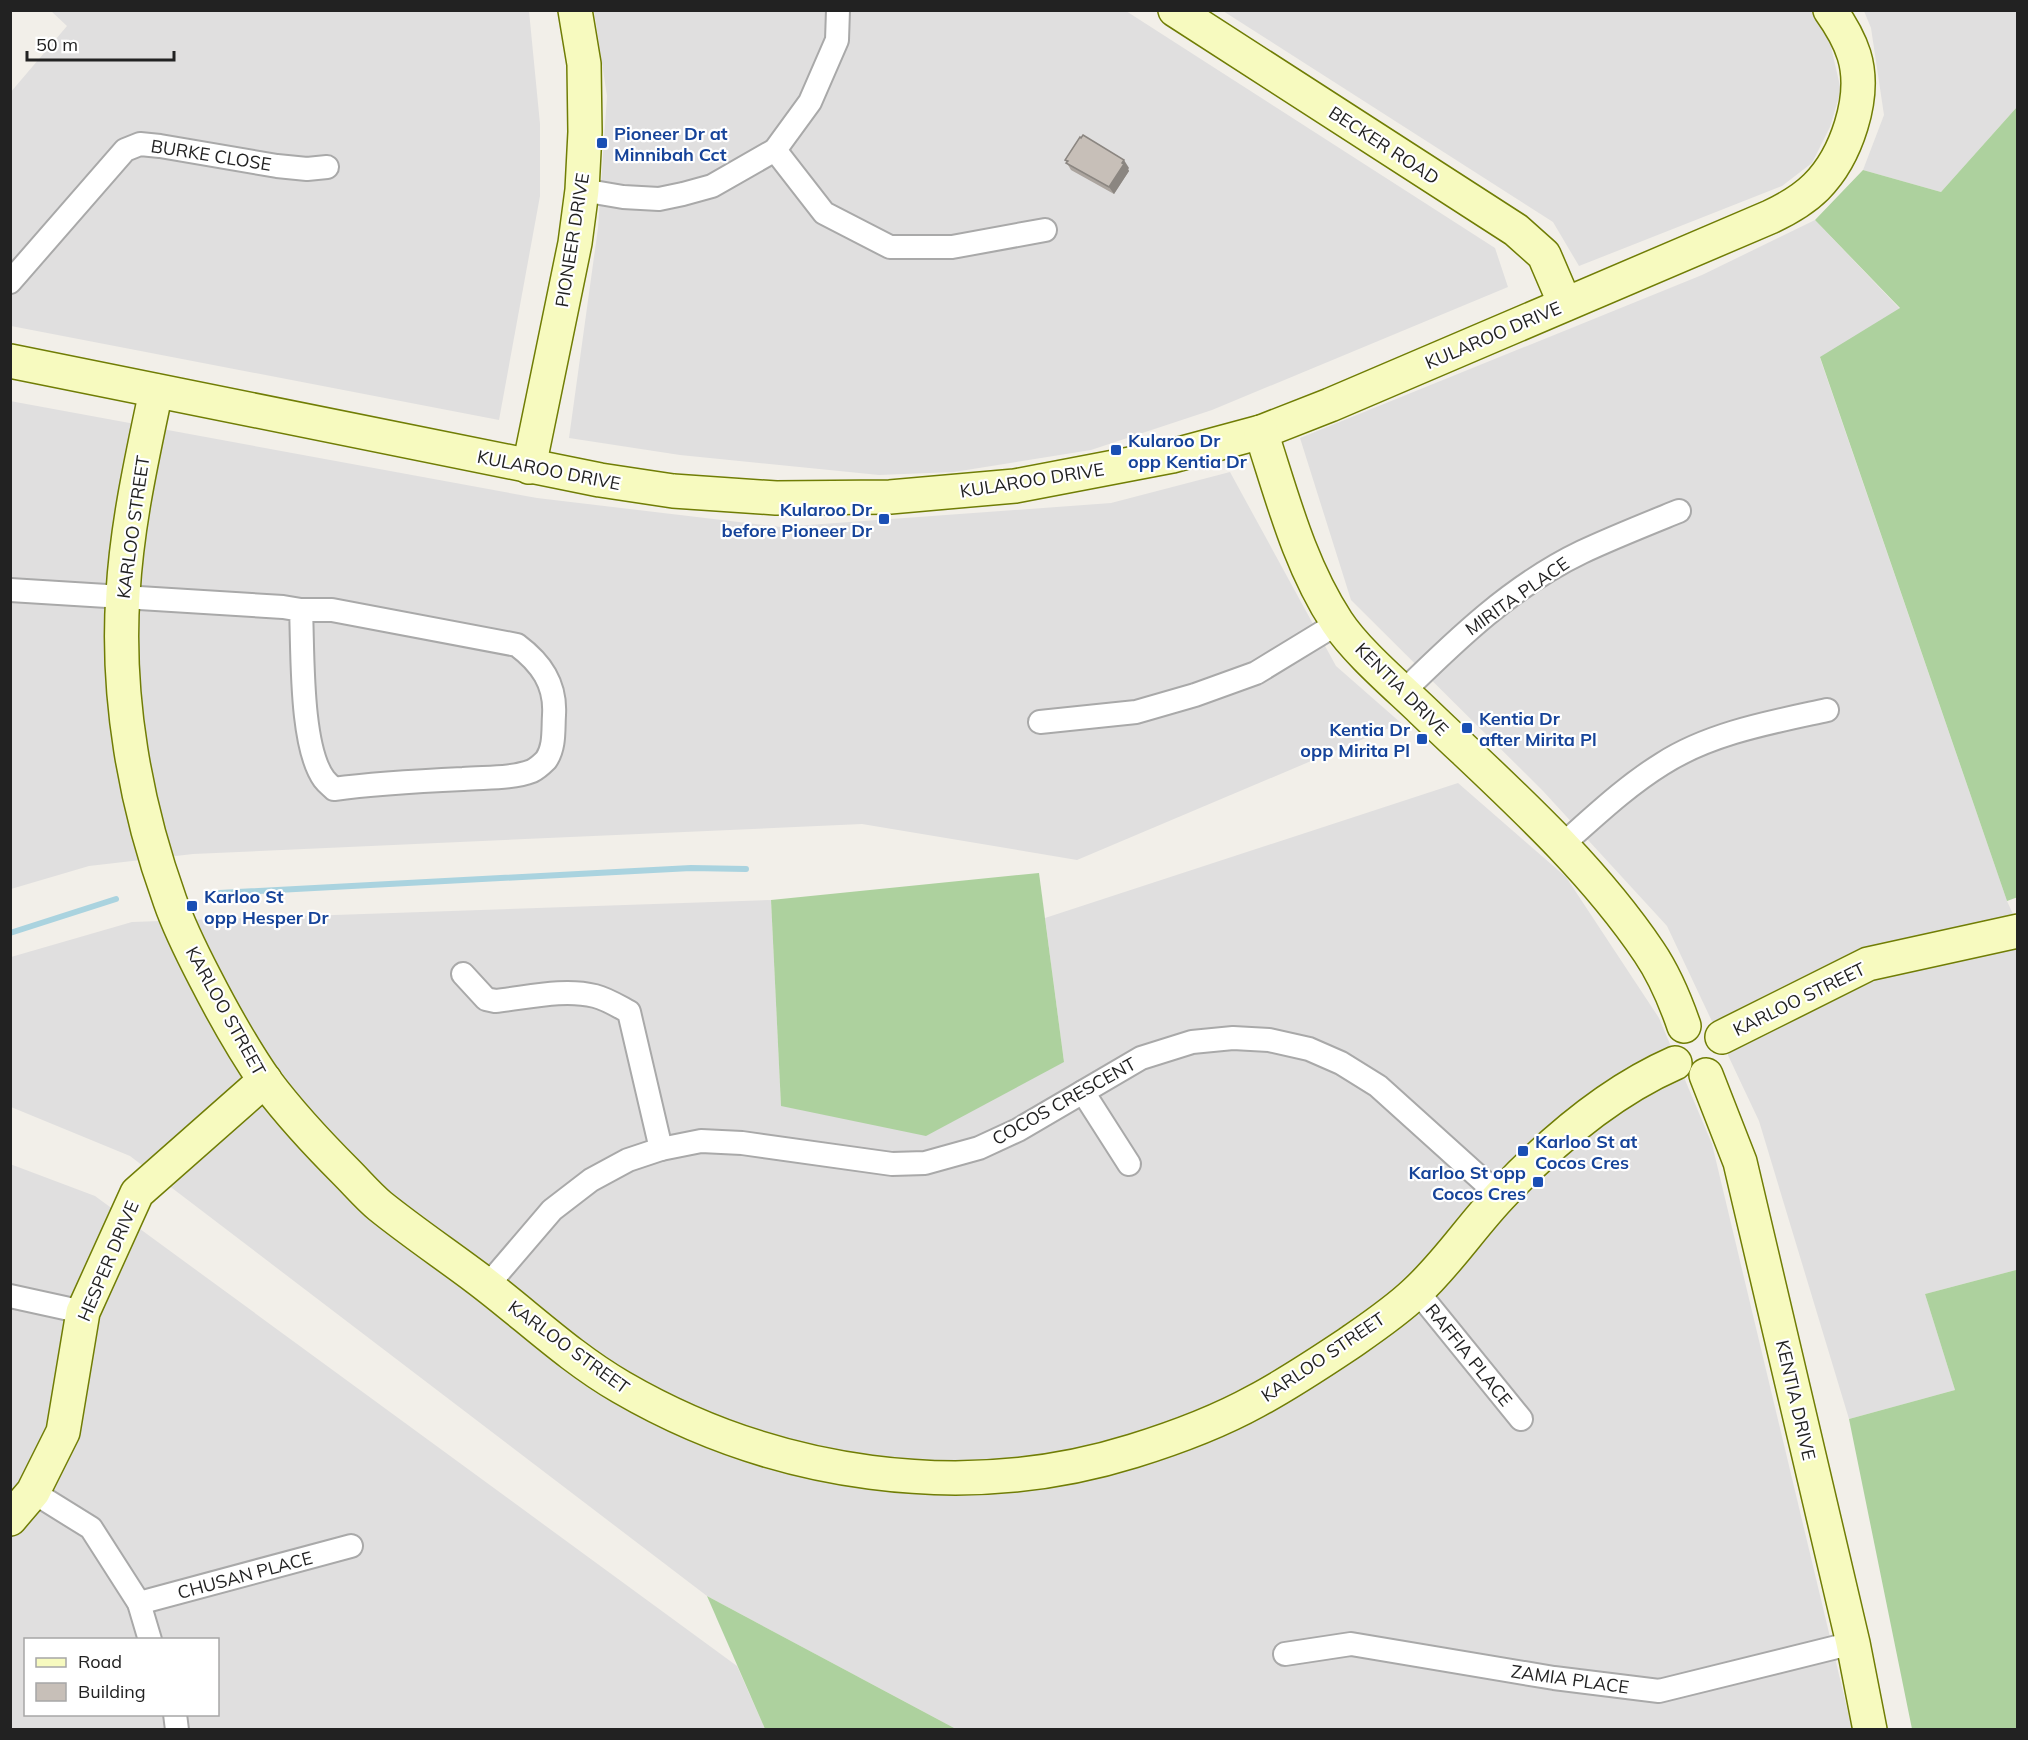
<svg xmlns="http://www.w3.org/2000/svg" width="2028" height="1740" viewBox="0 0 2028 1740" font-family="Mulish,sans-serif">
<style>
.residential{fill:#e0dfdf;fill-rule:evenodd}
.forest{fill:#add19e}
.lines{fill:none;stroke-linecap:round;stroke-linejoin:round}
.stream{stroke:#aad3df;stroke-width:6}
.street-casing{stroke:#a9a9a9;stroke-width:26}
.secondary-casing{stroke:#707d05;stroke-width:36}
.street{stroke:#fff;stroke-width:22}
.secondary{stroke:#f7fabf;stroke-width:33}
.wall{fill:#aba49e}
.shaded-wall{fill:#8b8681}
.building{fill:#c7bfb8;stroke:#8b8681;stroke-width:1.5}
.transit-dot{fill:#1a4fb4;stroke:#fff;stroke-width:2}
.labels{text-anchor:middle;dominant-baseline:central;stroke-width:4.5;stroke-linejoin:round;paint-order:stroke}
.transit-label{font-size:18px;font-weight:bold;fill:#164399;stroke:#fff;text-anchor:start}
.street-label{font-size:18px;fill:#222;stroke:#fff}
</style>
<rect width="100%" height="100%" fill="#f2efe9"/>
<g class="residential">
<polygon points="51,11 529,11 540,124 540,196 499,420 11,326 10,93 67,26"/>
<polygon points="594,11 1126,11 1495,248 1508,287 1212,410 1091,450 954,472 879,475 680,455 569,438 598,228 607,96"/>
<polygon points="1223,11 1811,11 1830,43 1841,90 1830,127 1812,163 1782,186 1579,266 1553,222"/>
<polygon points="1864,11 2017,11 2017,107 1941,192 1863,170 1884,115 1871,28"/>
<polygon points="1815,220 1900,309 1820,358 2007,901 2018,925 2018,1238 2016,1270 1925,1294 1955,1390 1849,1419 1759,1121 1667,926 1543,791 1351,600 1300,438 1702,275"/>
<polygon points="10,401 537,498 781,527 1111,503 1230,472 1336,666 1401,723 1077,860 862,824 193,854 89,866 11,889"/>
<polygon points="1458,783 1566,877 1659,1018 1712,1144 1852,1729 956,1729 707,1596 130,1156 11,1107 11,957 132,922 771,900 781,1106 1064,1062 1045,918"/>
<path d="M10,1164l85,32 642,470 28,63h-754zM26,1640h192v74h-192z"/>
</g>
<g class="forest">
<polygon points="2017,107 2018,897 2007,901 1820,357 1900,308 1815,220 1863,170 1941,192"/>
<polygon points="1039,873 1064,1062 926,1136 781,1106 771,900"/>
<polygon points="2017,1238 2017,1729 1912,1729 1849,1419 1955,1390 1925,1294 2016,1270"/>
<polygon points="707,1596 956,1729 765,1729"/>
</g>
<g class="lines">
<g class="stream">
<polyline points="219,893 691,868 746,869"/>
<polyline points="10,933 116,899"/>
</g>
<defs>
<g id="street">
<polyline points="775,150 824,213 890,247 952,247 1045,230"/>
<polyline points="582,190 623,197 659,199 683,194 712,186 775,150 810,102 837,40 838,10"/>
<polyline points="10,282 125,150 140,144 160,146 277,166 307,169 327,167"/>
<path d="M10,590l273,17 18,3c2,42 -1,136 23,169 3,4 7,7 10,10 43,-6 86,-8 129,-10 22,-2 48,0 69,-8 4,-2 11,-8 14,-11 9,-13 7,-30 8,-45 2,-31 -13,-52 -37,-70l-185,-35h-31"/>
<path d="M1403,692c54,-53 110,-107 179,-140 32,-15 65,-28 97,-41"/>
<polyline points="1040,722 1136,712 1195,695 1256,673 1338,623"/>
<path d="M1562,845c32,-28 63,-58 100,-81 48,-31 110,-42 165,-54"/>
<path d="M463,974l23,25 9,2c31,-3 68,-13 100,-5 12,3 23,10 34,16l32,137"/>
<polyline points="1083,1092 1129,1164"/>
<polyline points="487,1286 552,1210 591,1180 628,1160 661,1149 701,1141 742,1143 892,1164 925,1163 979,1148 1018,1130 1141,1058 1192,1042 1233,1038 1269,1040 1309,1049 1341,1063 1378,1086 1500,1196"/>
<polyline points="1417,1291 1521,1419"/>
<polyline points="10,1296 83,1312"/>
<polyline points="33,1492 91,1528 139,1603 150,1640"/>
<polyline points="139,1603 351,1546"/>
<polyline points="1285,1654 1351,1644 1554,1678 1659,1691 1853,1643"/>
<polyline points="175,1714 177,1730"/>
</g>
<g id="secondary">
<polyline points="1175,10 1516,230 1544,255 1565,304"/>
<path d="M10,361l590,119 73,11 103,7 114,-1 125,-11 157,-30 89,-24 69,-27 440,-188c17,-8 33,-17 46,-30 30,-30 51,-90 38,-132 -5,-16 -14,-31 -24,-45"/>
<path d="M156,391c-14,67 -29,133 -33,202 -7,104 12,211 47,308 9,26 22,52 35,77 18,35 38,71 61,104 24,32 52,62 80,90 11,11 22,24 34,34 31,25 65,48 97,72 48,36 92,79 144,109 153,89 342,117 512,64 42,-13 85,-29 123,-50 32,-17 62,-37 92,-57 23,-16 47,-32 67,-51 33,-30 57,-68 88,-100 49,-52 106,-101 172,-130"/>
<path d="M1261,432c21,64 38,132 76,190 19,29 59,63 85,88 79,76 165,150 227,242 15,22 26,48 35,74"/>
<polyline points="529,467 575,243 582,190 585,132 584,64 575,10"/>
<polyline points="1722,1037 1868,964 2018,931"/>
<polyline points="1706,1075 1740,1162 1853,1643 1870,1730"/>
<polyline points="10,1519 33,1492 63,1432 83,1312 137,1193 265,1080"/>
</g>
</defs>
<use href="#street" class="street-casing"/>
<use href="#secondary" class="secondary-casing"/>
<use href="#street" class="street"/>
<use href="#secondary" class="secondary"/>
</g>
<polygon class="wall" points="1065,160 1129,168 1128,169 1129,171 1114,194 1071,170"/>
<polygon class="shaded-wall" points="1124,160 1129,168 1128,169 1129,171 1114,194 1109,187"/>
<polygon class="building" points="1083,135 1124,160 1122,163 1124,164 1109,187 1066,163 1068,161 1065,160 1080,137 1081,138"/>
<g class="transit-dot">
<rect x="596" y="137" width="12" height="12" rx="3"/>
<rect x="1110" y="444" width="12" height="12" rx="3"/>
<rect x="878" y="513" width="12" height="12" rx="3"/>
<rect x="1461" y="722" width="12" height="12" rx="3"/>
<rect x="1416" y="733" width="12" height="12" rx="3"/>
<rect x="186" y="900" width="12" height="12" rx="3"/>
<rect x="1517" y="1145" width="12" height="12" rx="3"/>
<rect x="1532" y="1176" width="12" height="12" rx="3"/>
</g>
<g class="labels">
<g class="transit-label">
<text x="614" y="133">Pioneer Dr at<tspan x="614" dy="21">Minnibah Cct</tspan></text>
<text x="1128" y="440">Kularoo Dr<tspan x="1128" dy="21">opp Kentia Dr</tspan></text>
<text x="872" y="509" text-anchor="end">Kularoo Dr<tspan x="872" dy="21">before Pioneer Dr</tspan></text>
<text x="1479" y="718">Kentia Dr<tspan x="1479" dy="21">after Mirita Pl</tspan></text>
<text x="1410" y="729" text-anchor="end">Kentia Dr<tspan x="1410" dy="21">opp Mirita Pl</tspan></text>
<text x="204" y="896">Karloo St<tspan x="204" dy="21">opp Hesper Dr</tspan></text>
<text x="1535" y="1141">Karloo St at<tspan x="1535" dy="21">Cocos Cres</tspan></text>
<text x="1526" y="1172" text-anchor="end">Karloo St opp<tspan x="1526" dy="21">Cocos Cres</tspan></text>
</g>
<g class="street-label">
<text transform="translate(1384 145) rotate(33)">BECKER ROAD</text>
<text transform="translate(211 155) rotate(9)">BURKE CLOSE</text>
<text transform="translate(572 240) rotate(-81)">PIONEER DRIVE</text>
<text transform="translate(1493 335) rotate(-23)">KULAROO DRIVE</text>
<text transform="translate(549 470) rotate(11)">KULAROO DRIVE</text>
<text transform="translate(1032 480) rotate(-9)">KULAROO DRIVE</text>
<text transform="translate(133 527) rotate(-82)">KARLOO STREET</text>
<text transform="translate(1517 596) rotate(-35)">MIRITA PLACE</text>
<text transform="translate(1402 689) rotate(45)">KENTIA DRIVE</text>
<text transform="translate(1799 999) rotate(-26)">KARLOO STREET</text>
<text transform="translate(226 1011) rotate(61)">KARLOO STREET</text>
<text transform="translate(1064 1101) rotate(-29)">COCOS CRESCENT</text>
<text transform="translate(108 1261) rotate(-67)">HESPER DRIVE</text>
<text transform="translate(569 1347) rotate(36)">KARLOO STREET</text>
<text transform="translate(1469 1355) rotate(51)">RAFFIA PLACE</text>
<text transform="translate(1323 1357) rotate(-34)">KARLOO STREET</text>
<text transform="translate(1796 1400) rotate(77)">KENTIA DRIVE</text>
<text transform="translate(245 1575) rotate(-15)">CHUSAN PLACE</text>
<text transform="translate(1570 1679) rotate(8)">ZAMIA PLACE</text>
</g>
</g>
<rect width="2028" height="1740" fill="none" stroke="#222222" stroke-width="24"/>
<rect x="24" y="1638" width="195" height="78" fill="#ffffff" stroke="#a7a7a7" stroke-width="1.5"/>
<rect x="36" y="1658" width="30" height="9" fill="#f7fabf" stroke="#a7a7a7" stroke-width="1.5"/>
<text x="78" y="1668" font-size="18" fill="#222222">Road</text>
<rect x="36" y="1683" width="30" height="18" fill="#c7bfb8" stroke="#a7a7a7" stroke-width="1.5"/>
<text x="78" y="1698" font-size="18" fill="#222222">Building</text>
<path d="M27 51v9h147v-9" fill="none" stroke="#222222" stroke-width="3"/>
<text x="36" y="51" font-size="18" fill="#222222" stroke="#ffffff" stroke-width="4.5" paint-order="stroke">50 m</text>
</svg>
